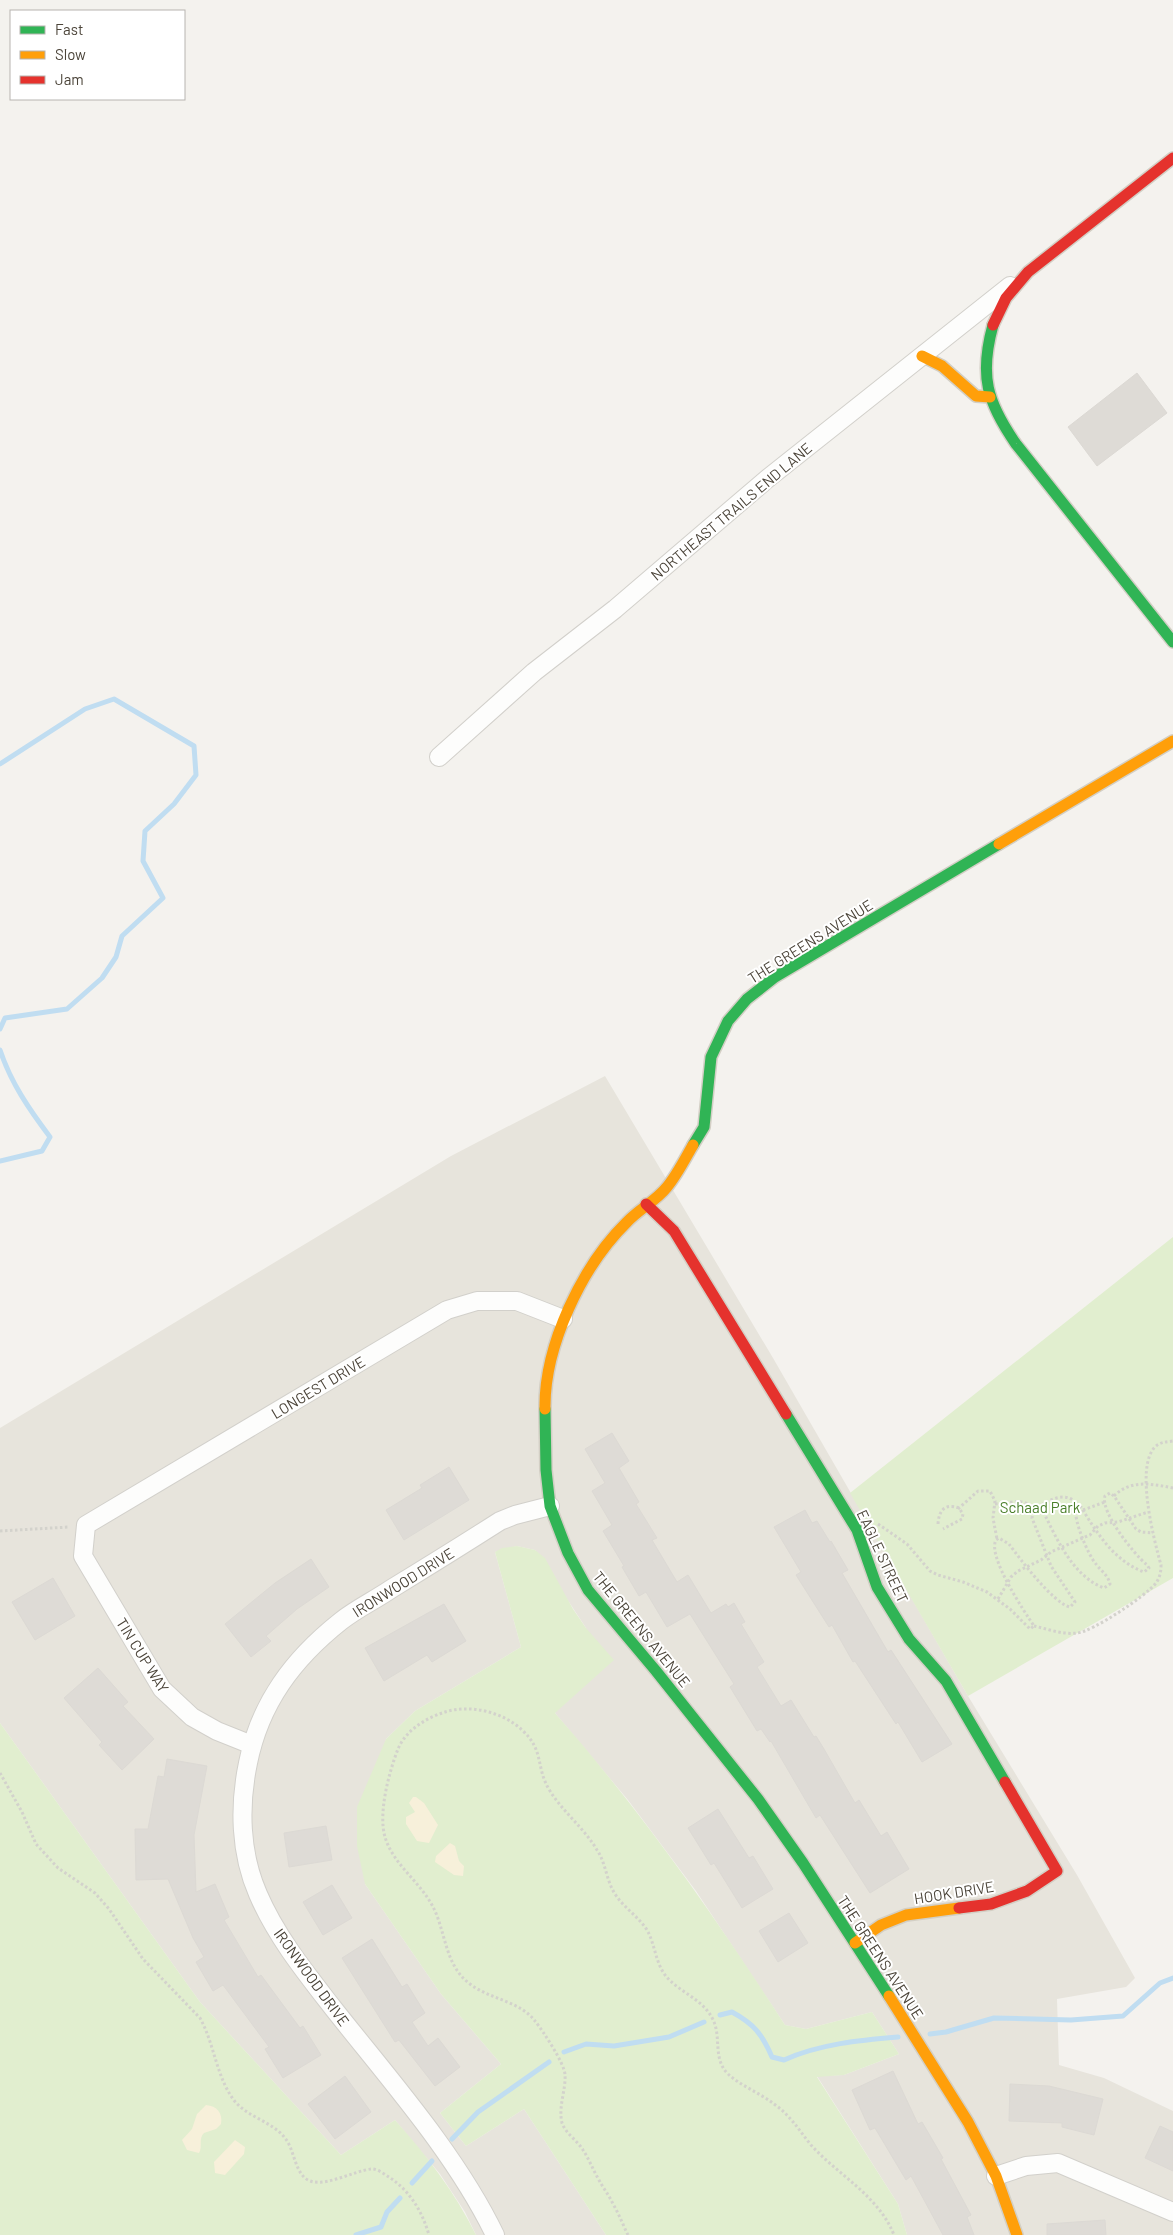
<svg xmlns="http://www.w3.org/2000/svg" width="1173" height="2235" viewBox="0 0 1173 2235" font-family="Barlow,sans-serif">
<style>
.residential{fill:#e7e4dc}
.green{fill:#e1eecf}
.sand{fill:#f7f0da}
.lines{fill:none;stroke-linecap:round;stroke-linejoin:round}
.stream{stroke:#c0ddf1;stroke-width:5}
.building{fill:#dedbd6;stroke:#dcd9d4}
.street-casing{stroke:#d2d0cb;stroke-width:20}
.fast-casing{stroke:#d3cfc5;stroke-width:14}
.slow-casing{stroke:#d3cfc5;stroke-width:14}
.jam-casing{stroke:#d3cfc5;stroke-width:14}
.path{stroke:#d3d2cc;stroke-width:3;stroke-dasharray:2.5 2.5;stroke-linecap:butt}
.street{stroke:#fdfdfc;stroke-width:18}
.fast{stroke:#30b455;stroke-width:11}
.slow{stroke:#ff9f0a;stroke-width:11}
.jam{stroke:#e5322d;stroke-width:11}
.labels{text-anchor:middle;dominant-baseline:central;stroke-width:4;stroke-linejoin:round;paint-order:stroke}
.street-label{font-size:15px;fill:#4b4439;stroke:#fff}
.park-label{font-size:15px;fill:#4a7f2a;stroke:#fff}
</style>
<rect width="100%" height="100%" fill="#f4f2ee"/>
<polygon class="residential" points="605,1076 773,1358 968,1696 1077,1875 1135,1978 1126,1987 1057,1999 1059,2065 1104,2078 1173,2111 1173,2235 907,2235 898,2204 817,2076 844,2075 899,2054 872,2012 806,2029 785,2025 696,1891 628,1800 555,1713 586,1628 535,1550 517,1546 495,1552 521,1647 415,1711 386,1739 365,1884 441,1994 501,2064 440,2113 466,2146 524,2109 606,2235 476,2235 465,2212 440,2174 395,2120 341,2155 200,2002 0,1723 0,1428 451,1156"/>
<g class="green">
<polygon points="1173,1237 1173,1578 968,1696 850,1493"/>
<path d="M517,1546l18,4 10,8 28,51 13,19 28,32 -59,53c87,99 159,202 230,312l21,4 66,-17 27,42 -55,21 -27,2 81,127 9,31h-301l-82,-126 -58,37 -26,-33 61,-49 -60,-70 -76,-110 -8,-38v-39l29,-68 29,-28 106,-64 -26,-95 7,-4z"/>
<path d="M0,1723l200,279 141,153 54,-35c32,36 60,72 81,115h-476z"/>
</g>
<g class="sand">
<polygon points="413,1797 416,1797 424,1803 438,1825 429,1843 417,1841 406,1824 406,1817 415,1812 409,1803"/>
<polygon points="450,1843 455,1846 459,1861 464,1866 463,1876 454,1875 435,1862 436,1856"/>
<path d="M206,2105c11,1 17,8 15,19l-5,5 -12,4c-6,6 -1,14 -5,20l-12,-3 -5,-10 10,-11 5,-15z"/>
<polygon points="235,2140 245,2147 244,2154 225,2175 215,2173 214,2162"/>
</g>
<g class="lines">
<g class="stream">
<polyline points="0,764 85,709 114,699 194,746 196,775 174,804 145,831 143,861 163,898 122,936 116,957 102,978 67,1009 5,1018 0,1029"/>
<path d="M0,1050c11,33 29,59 50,87l-8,14 -42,10"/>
<path d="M720,2015l12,-3c22,12 30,22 40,45l12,3c35,-16 77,-20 114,-23"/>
<polyline points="930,2034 946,2032 994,2018 1071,2020 1123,2016 1160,1983 1173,1978"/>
<polyline points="564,2052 586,2044 614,2046 669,2037 704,2022"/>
<polyline points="452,2139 478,2112 549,2062"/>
<polyline points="412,2183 432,2161"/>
<polyline points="356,2235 381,2227 387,2212 400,2198"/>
</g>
</g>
<g class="building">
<polygon points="1137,373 1167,413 1097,466 1068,427"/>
<polygon points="612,1433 629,1461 619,1468 639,1502 636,1504 657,1538 652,1540 677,1582 688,1575 711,1613 726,1604 728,1607 734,1603 745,1622 741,1624 764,1662 757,1667 781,1706 791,1700 814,1737 816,1736 824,1749 855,1803 859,1800 881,1836 887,1832 909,1869 870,1893 820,1815 816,1818 771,1741 770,1742 761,1729 757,1731 730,1687 734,1684 690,1614 667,1627 646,1592 639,1596 622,1567 624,1566 603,1531 612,1525 592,1491 605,1483 585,1449"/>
<polygon points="449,1467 469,1500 404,1540 386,1510 422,1488 420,1485"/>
<polygon points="805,1510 812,1523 817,1521 830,1542 831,1541 848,1570 842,1573 888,1652 891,1650 952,1744 922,1762 898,1722 896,1724 855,1661 853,1662 832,1625 829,1627 796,1575 801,1572 774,1527"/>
<polygon points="311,1559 329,1587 297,1609 266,1636 271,1641 251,1657 225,1624 275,1583"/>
<polygon points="53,1578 75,1616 35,1640 12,1602"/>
<polygon points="444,1604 466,1641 432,1662 427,1655 384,1681 365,1648"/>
<polygon points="98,1668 128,1702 123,1706 154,1739 122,1770 99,1745 102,1742 64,1698"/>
<polygon points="167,1759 207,1766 194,1835 196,1892 215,1884 229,1917 224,1920 258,1977 261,1975 300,2028 303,2026 321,2055 283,2078 265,2049 269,2047 223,1985 213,1991 196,1962 204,1957 193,1938 168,1879 136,1880 135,1829 148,1829 158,1776 164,1777"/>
<polygon points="718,1809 749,1858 753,1856 773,1889 742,1908 714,1863 711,1865 688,1828"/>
<polygon points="326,1826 332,1860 289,1867 284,1833"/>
<polygon points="332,1885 352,1918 323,1935 303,1902"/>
<polygon points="789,1913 808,1943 778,1962 759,1931"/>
<polygon points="372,1939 402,1987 407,1984 425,2013 412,2022 428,2046 438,2038 460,2067 435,2086 399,2040 395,2042 342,1958"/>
<polygon points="893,2071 918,2124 922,2122 943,2158 941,2159 971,2215 967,2217 974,2235 943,2235 911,2176 906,2180 875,2128 870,2130 852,2090"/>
<polygon points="345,2076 371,2112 335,2139 308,2104"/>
<polygon points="1010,2084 1049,2086 1103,2099 1094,2135 1062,2127 1062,2123 1009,2121"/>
<polygon points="1160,2126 1173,2132 1173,2171 1145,2158"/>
<polygon points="1105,2220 1106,2235 1047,2235 1047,2224"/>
</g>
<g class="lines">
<defs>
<g id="street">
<polyline points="439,757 534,672 615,609 767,479 1010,286"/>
<polyline points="252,1745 217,1731 192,1717 162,1689 83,1556 86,1525 447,1310 477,1301 517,1301 563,1319"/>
<polyline points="996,2176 1026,2166 1058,2163 1173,2212"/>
<path d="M495,2235c-39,-81 -106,-156 -162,-227 -28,-36 -57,-72 -75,-114 -18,-41 -19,-88 -10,-131 12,-60 45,-104 93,-142 15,-12 34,-21 50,-32 36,-22 73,-45 109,-68l15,-6 35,-9"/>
</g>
<g id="fast">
<path d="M993,325c-14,51 -6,77 23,119l157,198"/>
<polyline points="693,1145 704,1127 711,1057 728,1021 747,999 775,977 999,844"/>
<polyline points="545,1409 546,1470 550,1506 568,1553 588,1590 656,1671 758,1799 803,1863 889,1996"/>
<polyline points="786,1414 857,1530 877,1587 909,1639 946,1681 1005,1782"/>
</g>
<g id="slow">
<polyline points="922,356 942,366 976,396 990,397"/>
<polyline points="999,844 1173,741"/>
<path d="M545,1409c-1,-63 37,-143 82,-187 12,-13 29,-21 40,-35 10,-12 18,-28 26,-42"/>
<polyline points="855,1943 881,1925 906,1915 959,1908"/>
<polyline points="889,1996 968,2122 996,2176 1017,2235"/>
</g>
<g id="jam">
<polyline points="993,325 1006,298 1028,272 1173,158"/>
<polyline points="646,1204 674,1231 786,1414"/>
<polyline points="959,1908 991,1904 1027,1891 1057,1871 1005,1782"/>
</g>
</defs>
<use href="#street" class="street-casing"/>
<use href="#fast" class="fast-casing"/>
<use href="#slow" class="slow-casing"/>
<use href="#jam" class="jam-casing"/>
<g class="path">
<path d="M1114,1496c17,-17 38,-12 59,-8"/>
<path d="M995,1504c17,-1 27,-7 40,5 13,-9 33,-20 43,-3"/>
<polyline points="958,1509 978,1491 990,1491 995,1501 993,1518 997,1539"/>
<polyline points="1083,1510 1105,1502"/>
<path d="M878,1524l29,20 23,27 8,4 25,7 24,10 23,17 20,20 4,-3c-10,-15 -47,-70 -38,-86l3,-2 10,6c11,15 44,59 61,63l5,-5 -24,-36 -19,-48 1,-6 2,-3h5l4,4c13,27 30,64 60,75l6,-4c-2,-9 -9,-13 -14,-20 -8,-9 -23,-45 -20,-56l5,-1c16,26 33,54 63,65l5,-4 -2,-3c-13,-11 -47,-53 -42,-69l5,-3 4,3 22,33 5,3 12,1"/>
<path d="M938,1524c1,-14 7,-21 21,-16l4,6 -1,5 -19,10"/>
<polyline points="0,1531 69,1527"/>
<polyline points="998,1599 1011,1577 1018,1571 1041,1560 1051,1552 1090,1535 1098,1526 1105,1523 1118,1522 1148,1512"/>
<path d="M1034,1626c14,3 29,9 43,7 15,-1 69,-37 79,-50 4,-6 5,-11 5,-18 -7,-25 -26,-98 -6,-118 5,-5 11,-5 18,-6"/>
<path d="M0,1773l22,39 14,32 22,24 37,25 14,16 34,50 57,59c14,25 16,57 33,81 13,18 39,22 52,39 9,11 9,30 20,40 15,13 49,-8 67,-9 6,0 12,5 17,8 21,14 33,34 40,58"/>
<path d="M628,2235c-5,-10 -9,-21 -15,-31 -4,-9 -10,-16 -14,-24 -6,-10 -10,-21 -16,-30 -6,-10 -17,-16 -21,-27 -4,-16 4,-33 3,-48 0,-11 -22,-44 -30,-54 -15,-20 -46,-22 -65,-37 -26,-19 -24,-54 -38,-79 -13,-24 -39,-41 -47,-68 -7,-24 4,-65 13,-88 8,-19 28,-31 47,-37 25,-8 58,0 77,18 23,21 13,37 28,61 13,21 34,37 47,59 9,13 9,30 18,44 9,14 23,22 32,36 8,14 8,31 18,45 14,18 40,24 49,47 7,17 -1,37 14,52 13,12 32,19 46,30 16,11 25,26 37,41 28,31 67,50 83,90"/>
</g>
<use href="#street" class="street"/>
<use href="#fast" class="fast"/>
<use href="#slow" class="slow"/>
<use href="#jam" class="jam"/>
</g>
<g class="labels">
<g class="street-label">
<text transform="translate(731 511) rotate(-40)">NORTHEAST TRAILS END LANE</text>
<text transform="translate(810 941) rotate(-32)">THE GREENS AVENUE</text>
<text transform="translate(318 1387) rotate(-31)">LONGEST DRIVE</text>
<text transform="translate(883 1556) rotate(65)">EAGLE STREET</text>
<text transform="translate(403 1582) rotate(-32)">IRONWOOD DRIVE</text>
<text transform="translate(642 1629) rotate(51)">THE GREENS AVENUE</text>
<text transform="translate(143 1655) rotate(58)">TIN CUP WAY</text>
<text transform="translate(954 1892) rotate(-9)">HOOK DRIVE</text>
<text transform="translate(881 1957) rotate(57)">THE GREENS AVENUE</text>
<text transform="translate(312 1977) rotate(54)">IRONWOOD DRIVE</text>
</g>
<g class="park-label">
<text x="1040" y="1507">Schaad Park</text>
</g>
</g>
<rect x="10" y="10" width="175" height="90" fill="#ffffff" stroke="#b7b4b0"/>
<rect x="20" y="26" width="25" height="8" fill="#30b455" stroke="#b7b4b0"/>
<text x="55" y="35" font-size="15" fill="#4b4439">Fast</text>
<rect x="20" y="51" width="25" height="8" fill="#ff9f0a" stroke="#b7b4b0"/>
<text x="55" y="60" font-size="15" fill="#4b4439">Slow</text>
<rect x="20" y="76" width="25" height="8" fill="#e5322d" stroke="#b7b4b0"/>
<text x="55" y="85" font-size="15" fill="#4b4439">Jam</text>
</svg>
